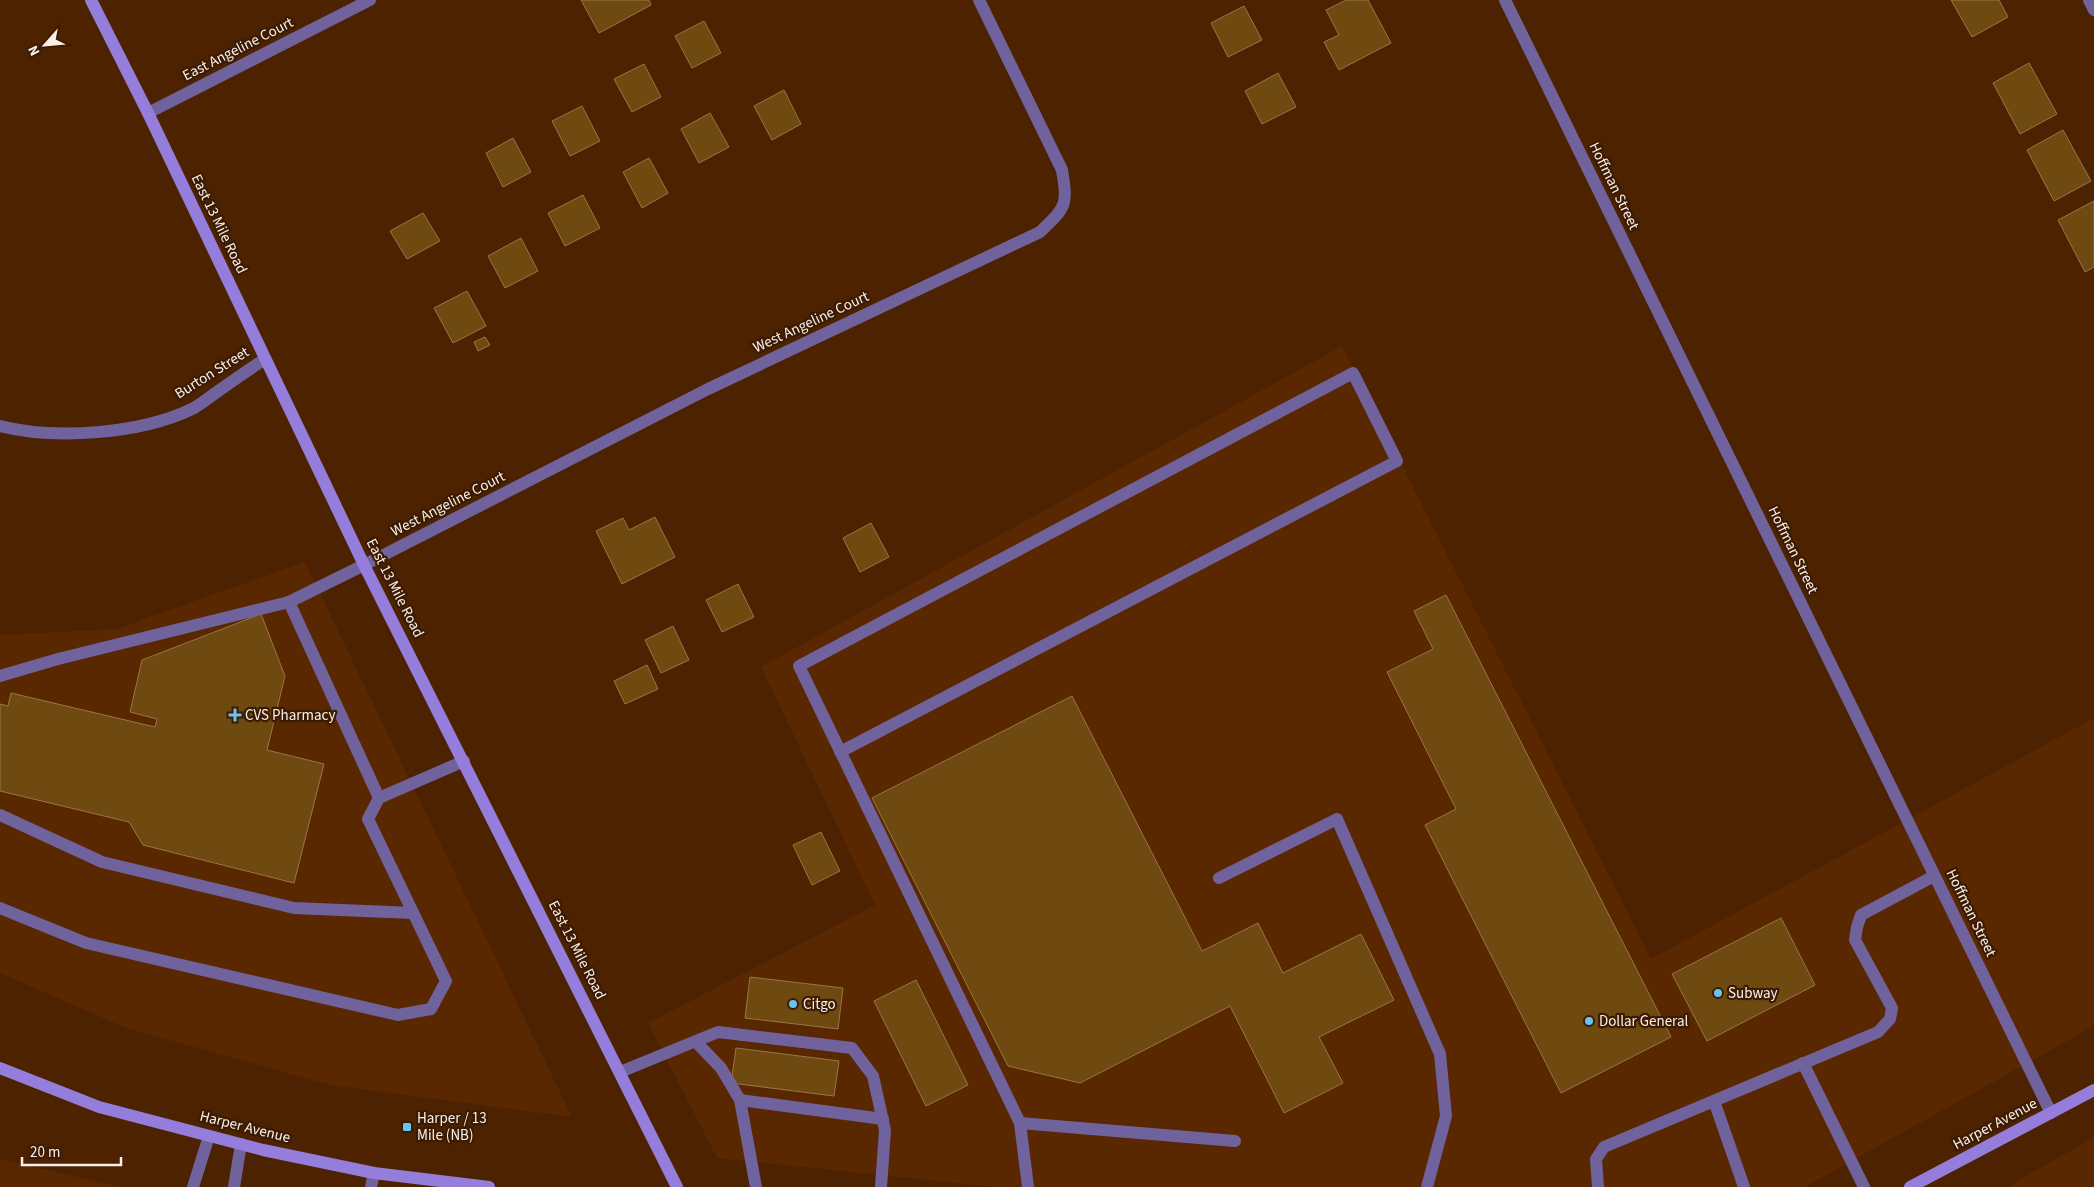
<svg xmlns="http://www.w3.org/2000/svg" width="2094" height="1187" viewBox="0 0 2094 1187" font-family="'Source Sans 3',sans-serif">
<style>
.built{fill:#592700}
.building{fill:#6e4a11;stroke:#9a7647}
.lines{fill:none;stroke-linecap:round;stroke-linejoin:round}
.service{stroke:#70639d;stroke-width:12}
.minor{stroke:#70639d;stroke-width:12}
.secondary{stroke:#957edb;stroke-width:12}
.poi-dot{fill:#6bc3f2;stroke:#3c1b03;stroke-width:2}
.labels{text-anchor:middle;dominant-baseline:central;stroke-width:4.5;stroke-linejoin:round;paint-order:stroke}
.street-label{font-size:15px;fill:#fbf0e9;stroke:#3c1b03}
.poi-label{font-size:15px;fill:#fbf0e9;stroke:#3c1b03;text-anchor:start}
</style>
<rect width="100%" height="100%" fill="#4d2200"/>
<g class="built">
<polygon points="1342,346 1651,959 2094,718 2094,1026 1805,1187 996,1187 717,1158 648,1023 875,905 761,667"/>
<polygon points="305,562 572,1117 330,1085 126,1028 0,973 0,635 116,629"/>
<polygon points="2094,1137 2094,1187 2007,1187"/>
<polygon points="0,1159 121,1187 0,1187"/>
</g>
<g class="building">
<polygon points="581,0 649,0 651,5 599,33"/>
<polygon points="1346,0 1368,0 1391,43 1339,70 1324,42 1339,35 1326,10"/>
<polygon points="1951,0 1999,0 2008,17 1972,37"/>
<polygon points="1244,6 1262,40 1228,57 1211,23"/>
<polygon points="704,21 721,53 692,68 675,36"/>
<polygon points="2029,63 2057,114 2020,134 1993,83"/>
<polygon points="644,64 661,97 632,112 614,79"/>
<polygon points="1278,73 1296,107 1262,124 1245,91"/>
<polygon points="784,90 801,124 772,140 754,106"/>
<polygon points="582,106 600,141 570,156 552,121"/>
<polygon points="710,113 729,147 699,163 681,129"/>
<polygon points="2063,130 2091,181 2054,201 2027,150"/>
<polygon points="513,138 531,172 503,187 486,153"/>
<polygon points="649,158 668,193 642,208 623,172"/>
<polygon points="583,195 600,228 565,246 548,213"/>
<polygon points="2094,201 2094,267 2085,272 2058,220"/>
<polygon points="423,213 440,241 407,259 390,231"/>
<polygon points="521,238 538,271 505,288 488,256"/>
<polygon points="467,291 486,326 453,343 434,308"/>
<polygon points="485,337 490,345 478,351 474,342"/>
<polygon points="655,517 675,557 622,584 596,531 623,518 629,530"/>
<polygon points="871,523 889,557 860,572 843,538"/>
<polygon points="738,584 754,617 722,632 706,600"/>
<polygon points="1446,595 1671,1037 1561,1093 1425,825 1456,809 1387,672 1433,649 1414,611"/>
<polygon points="261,614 285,676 267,750 324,764 294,883 143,845 129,822 0,791 0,704 8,706 11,693 155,727 157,719 130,712 142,660"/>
<polygon points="673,626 689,660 661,673 645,640"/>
<polygon points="647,665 658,689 625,704 614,681"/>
<polygon points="1072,696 1202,951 1258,923 1283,973 1361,934 1394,1000 1319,1037 1343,1083 1284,1113 1230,1006 1080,1083 1008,1066 872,798"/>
<polygon points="821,832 840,871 812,885 793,845"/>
<polygon points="1781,918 1815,985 1707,1041 1672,974"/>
<polygon points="750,977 843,988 838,1029 745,1018"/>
<polygon points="916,980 968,1085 926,1106 874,1001"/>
<polygon points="736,1048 839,1061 834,1096 731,1083"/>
</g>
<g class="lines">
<g class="service">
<polyline points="289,602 379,798"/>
<polyline points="0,676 58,659 289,602 364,565"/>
<polyline points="840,752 1397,461 1353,373 799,666 1020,1123"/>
<polyline points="0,815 102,862 294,908 413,913"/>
<polyline points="1219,878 1337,819 1440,1054 1446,1116 1427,1187"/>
<polyline points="0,908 86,943 398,1015 431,1009 446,981 368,819 379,798 464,761"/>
<polyline points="696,1042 721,1068 740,1100 756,1187"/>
<polyline points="1803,1063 1864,1187"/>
<polyline points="620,1072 718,1032 852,1048 873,1076 885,1130 881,1187"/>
<polyline points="740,1100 883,1119"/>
<polyline points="1714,1101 1744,1187"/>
<polyline points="193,1187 209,1136"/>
<polyline points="234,1187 241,1144"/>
<polyline points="371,1187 374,1173"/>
<polyline points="1028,1187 1020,1123 1235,1141"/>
<polyline points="1598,1187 1596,1159 1604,1147 1878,1032 1890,1019 1892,1008 1855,940 1857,927 1861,915 1934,876"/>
</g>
<g class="minor">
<polyline points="1505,0 2051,1113"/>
<polyline points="2089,0 2094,10"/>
<polyline points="148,113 370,0"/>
<path d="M0,426c55,14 140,8 192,-17 8,-4 15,-10 22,-15 17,-12 34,-24 51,-35"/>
<path d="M364,565l344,-176 332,-157c26,-25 28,-26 22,-62l-83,-170"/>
</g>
<g class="secondary">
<polyline points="91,0 148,113 364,565 677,1187"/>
<polyline points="0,1068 99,1107 263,1150 374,1173 489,1187"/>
<polyline points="1910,1187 2094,1090"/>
</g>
</g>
<g class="poi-dot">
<path d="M232.5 707.5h5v5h5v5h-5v5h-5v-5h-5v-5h5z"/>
<circle cx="1718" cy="993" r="5"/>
<circle cx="793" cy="1004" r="5"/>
<circle cx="1589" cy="1021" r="5"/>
<rect x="402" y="1122" width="10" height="10" rx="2.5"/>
</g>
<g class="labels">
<g class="street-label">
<text transform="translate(238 49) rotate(-27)">East Angeline Court</text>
<text transform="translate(1614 186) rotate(64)">Hoffman Street</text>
<text transform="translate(219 224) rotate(64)">East 13 Mile Road</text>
<text transform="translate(811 322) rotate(-25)">West Angeline Court</text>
<text transform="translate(212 373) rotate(-32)">Burton Street</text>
<text transform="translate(448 504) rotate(-27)">West Angeline Court</text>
<text transform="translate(1793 550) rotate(64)">Hoffman Street</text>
<text transform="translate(395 588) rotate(63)">East 13 Mile Road</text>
<text transform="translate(1971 913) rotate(64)">Hoffman Street</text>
<text transform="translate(577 950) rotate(63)">East 13 Mile Road</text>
<text transform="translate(1995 1124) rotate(-28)">Harper Avenue</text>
<text transform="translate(245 1127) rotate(14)">Harper Avenue</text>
</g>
<g class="poi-label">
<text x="245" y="715">CVS Pharmacy</text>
<text x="1728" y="993">Subway</text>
<text x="803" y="1004">Citgo</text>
<text x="1599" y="1021">Dollar General</text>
<text x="417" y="1118">Harper / 13<tspan x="417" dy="17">Mile (NB)</tspan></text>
</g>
</g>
<g transform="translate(45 45) rotate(243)" stroke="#3c1b03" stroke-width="4" paint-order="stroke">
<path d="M0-4L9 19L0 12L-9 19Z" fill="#fbf0e9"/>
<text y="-8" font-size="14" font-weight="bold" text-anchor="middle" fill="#fbf0e9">N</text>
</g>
<path d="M22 1157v8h99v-8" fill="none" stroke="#fbf0e9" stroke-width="2.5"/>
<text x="30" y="1157" font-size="15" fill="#fbf0e9" stroke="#3c1b03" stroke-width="4" paint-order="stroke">20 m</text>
</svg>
